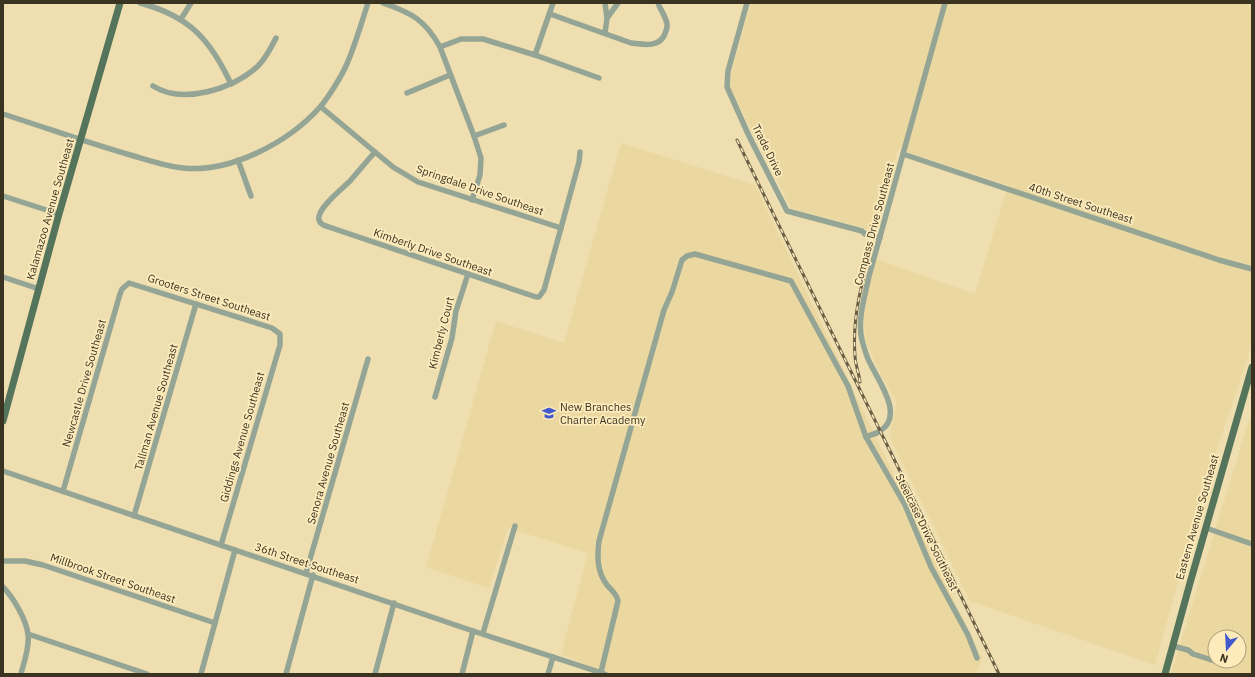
<svg xmlns="http://www.w3.org/2000/svg" width="1255" height="677" viewBox="0 0 1255 677" font-family="'IBM Plex Sans',sans-serif">
<style>
.built{fill:#ebd7a0;fill-rule:evenodd}
.lines{fill:none;stroke-linecap:round;stroke-linejoin:round}
.minor{stroke:#94a596;stroke-width:5.5}
.major{stroke:#54745b;stroke-width:7}
.rail-casing{stroke:#695f46;stroke-width:3}
.rail{stroke:#fdebbc;stroke-width:1.5;stroke-dasharray:4.5;stroke-linecap:butt}
.labels{text-anchor:middle;dominant-baseline:central;stroke-width:3.5;stroke-linejoin:round;paint-order:stroke}
.street-label{font-size:11px;fill:#3a3321;stroke:#fdebbc}
.poi-label{font-size:11px;fill:#3a3321;stroke:#fdebbc;text-anchor:start}
</style>
<rect width="100%" height="100%" fill="#efdeaf"/>
<g class="built">
<polygon points="751,3 1252,3 1252,344 1203,491 1155,665 970,601 889,436 897,403 879,371 865,340 864,320 867,292 876,259 975,294 1008,185 898,149 875,231 791,208 730,88 731,73"/>
<polygon points="621,143 755,185 982,658 976,674 606,674 561,654 588,553 508,528 489,588 426,567 496,321 564,343"/>
<path d="M1252,410v264h-81l42,-137zM1215,637h24v24h-24z"/>
</g>
<g class="lines">
<g class="minor">
<path d="M140,3c49,13 70,36 91,81"/>
<path d="M383,3c29,10 42,17 57,44l34,89 7,22 -1,17 -8,25"/>
<polyline points="605,3 607,18"/>
<polyline points="747,3 728,71 727,87 749,136 787,211 862,231 865,234 880,238"/>
<path d="M550,14l81,29c11,1 26,5 33,-7 1,-3 4,-8 3,-12 -1,-7 -7,-15 -9,-21"/>
<polyline points="181,19 191,3"/>
<polyline points="605,33 607,18 618,3"/>
<polyline points="440,47 461,39 483,39 535,55 599,78"/>
<polyline points="535,55 553,3"/>
<path d="M153,86c30,19 80,3 105,-20 8,-8 13,-18 18,-28"/>
<polyline points="407,93 450,75"/>
<polyline points="321,107 393,167 418,182 561,228"/>
<path d="M3,114c41,13 82,28 124,40 18,5 37,12 56,14 48,5 106,-26 137,-61 8,-9 21,-30 26,-41 9,-20 15,-42 22,-63"/>
<polyline points="474,136 504,125"/>
<path d="M375,152c-9,10 -17,20 -25,29 -8,8 -34,28 -31,39 1,4 6,6 10,7l207,70h3l5,-7 35,-128 1,-10"/>
<polyline points="903,154 1219,260 1252,269"/>
<polyline points="238,160 251,196"/>
<polyline points="3,196 59,214"/>
<polyline points="3,277 39,289"/>
<polyline points="435,397 452,338 456,311 468,274"/>
<path d="M866,437c4,-2 10,-3 14,-6 25,-15 -2,-51 -10,-68 -4,-7 -6,-16 -8,-23 -5,-20 3,-44 7,-64l76,-273"/>
<polyline points="3,471 473,631 605,674"/>
<polyline points="63,491 120,294 122,289 129,283 272,328 280,334 280,345 221,545"/>
<polyline points="134,516 196,304"/>
<polyline points="1206,528 1252,544"/>
<polyline points="3,561 25,561 43,565 215,623"/>
<polyline points="306,573 368,359"/>
<path d="M3,587c10,10 23,32 25,47 2,12 -4,28 -7,40"/>
<polyline points="483,633 515,526"/>
<polyline points="28,634 147,674"/>
<polyline points="1173,646 1188,650 1193,654 1215,661"/>
<path d="M601,672l17,-71c-1,-7 -7,-11 -11,-16 -10,-13 -10,-28 -8,-44l65,-231 8,-18 10,-32 5,-4 8,-2 96,27 57,105 18,51 39,68 26,62 37,68 9,23"/>
<polyline points="201,674 235,550"/>
<polyline points="286,674 313,575"/>
<polyline points="375,674 394,603"/>
<polyline points="462,674 473,631"/>
<polyline points="548,674 553,657"/>
</g>
<g class="major">
<polyline points="3,421 59,214 120,3"/>
<polyline points="1165,674 1190,583 1252,367"/>
</g>
<defs>
<g id="rail">
<polyline points="737,140 892,455 999,674"/>
<path d="M860,382c-1,-9 -5,-18 -5,-27 -3,-38 7,-73 17,-109"/>
</g>
</defs>
<use href="#rail" class="rail-casing"/>
<use href="#rail" class="rail"/>
</g>
<defs>
<symbol id="school-bare" viewBox="-9 -9 18 18"><path d="M0-5L7-2L0 1L-7-2ZM-4 1L0 2.5L4 1V4Q0 6-4 4Z" fill="#4259cd" stroke="#fdebbc" stroke-width="2.5" paint-order="stroke"/></symbol>
</defs>
<g fill-rule="evenodd">
<use href="#school-bare" x="539" y="403" width="20" height="20"/>
</g>
<g class="labels">
<g class="street-label">
<text transform="translate(768 150) rotate(64)">Trade Drive</text>
<text transform="translate(480 190) rotate(19)">Springdale Drive Southeast</text>
<text transform="translate(1081 203) rotate(18)">40th Street Southeast</text>
<text transform="translate(50 209) rotate(-74)">Kalamazoo Avenue Southeast</text>
<text transform="translate(874 224) rotate(-75)">Compass Drive Southeast</text>
<text transform="translate(433 252) rotate(19)">Kimberly Drive Southeast</text>
<text transform="translate(209 297) rotate(18)">Grooters Street Southeast</text>
<text transform="translate(441 333) rotate(-76)">Kimberly Court</text>
<text transform="translate(84 383) rotate(-74)">Newcastle Drive Southeast</text>
<text transform="translate(156 407) rotate(-74)">Tallman Avenue Southeast</text>
<text transform="translate(242 437) rotate(-74)">Giddings Avenue Southeast</text>
<text transform="translate(328 463) rotate(-74)">Senora Avenue Southeast</text>
<text transform="translate(1197 517) rotate(-74)">Eastern Avenue Southeast</text>
<text transform="translate(927 532) rotate(64)">Steelcase Drive Southeast</text>
<text transform="translate(307 563) rotate(18)">36th Street Southeast</text>
<text transform="translate(113 578) rotate(19)">Millbrook Street Southeast</text>
</g>
<g class="poi-label">
<text x="560" y="407">New Branches<tspan x="560" dy="13">Charter Academy</tspan></text>
</g>
</g>
<rect width="1255" height="677" fill="none" stroke="#3a3321" stroke-width="8"/>
<g transform="translate(1227 649) rotate(198)"><circle r="19" fill="#fdebbc" stroke="#afa17e"/>
<path d="M0-3L7 15L0 10L-7 15Z" fill="#4259cd"/>
<text y="-6" font-size="11" font-weight="bold" text-anchor="middle" fill="#3a3321">N</text>
</g>
</svg>
